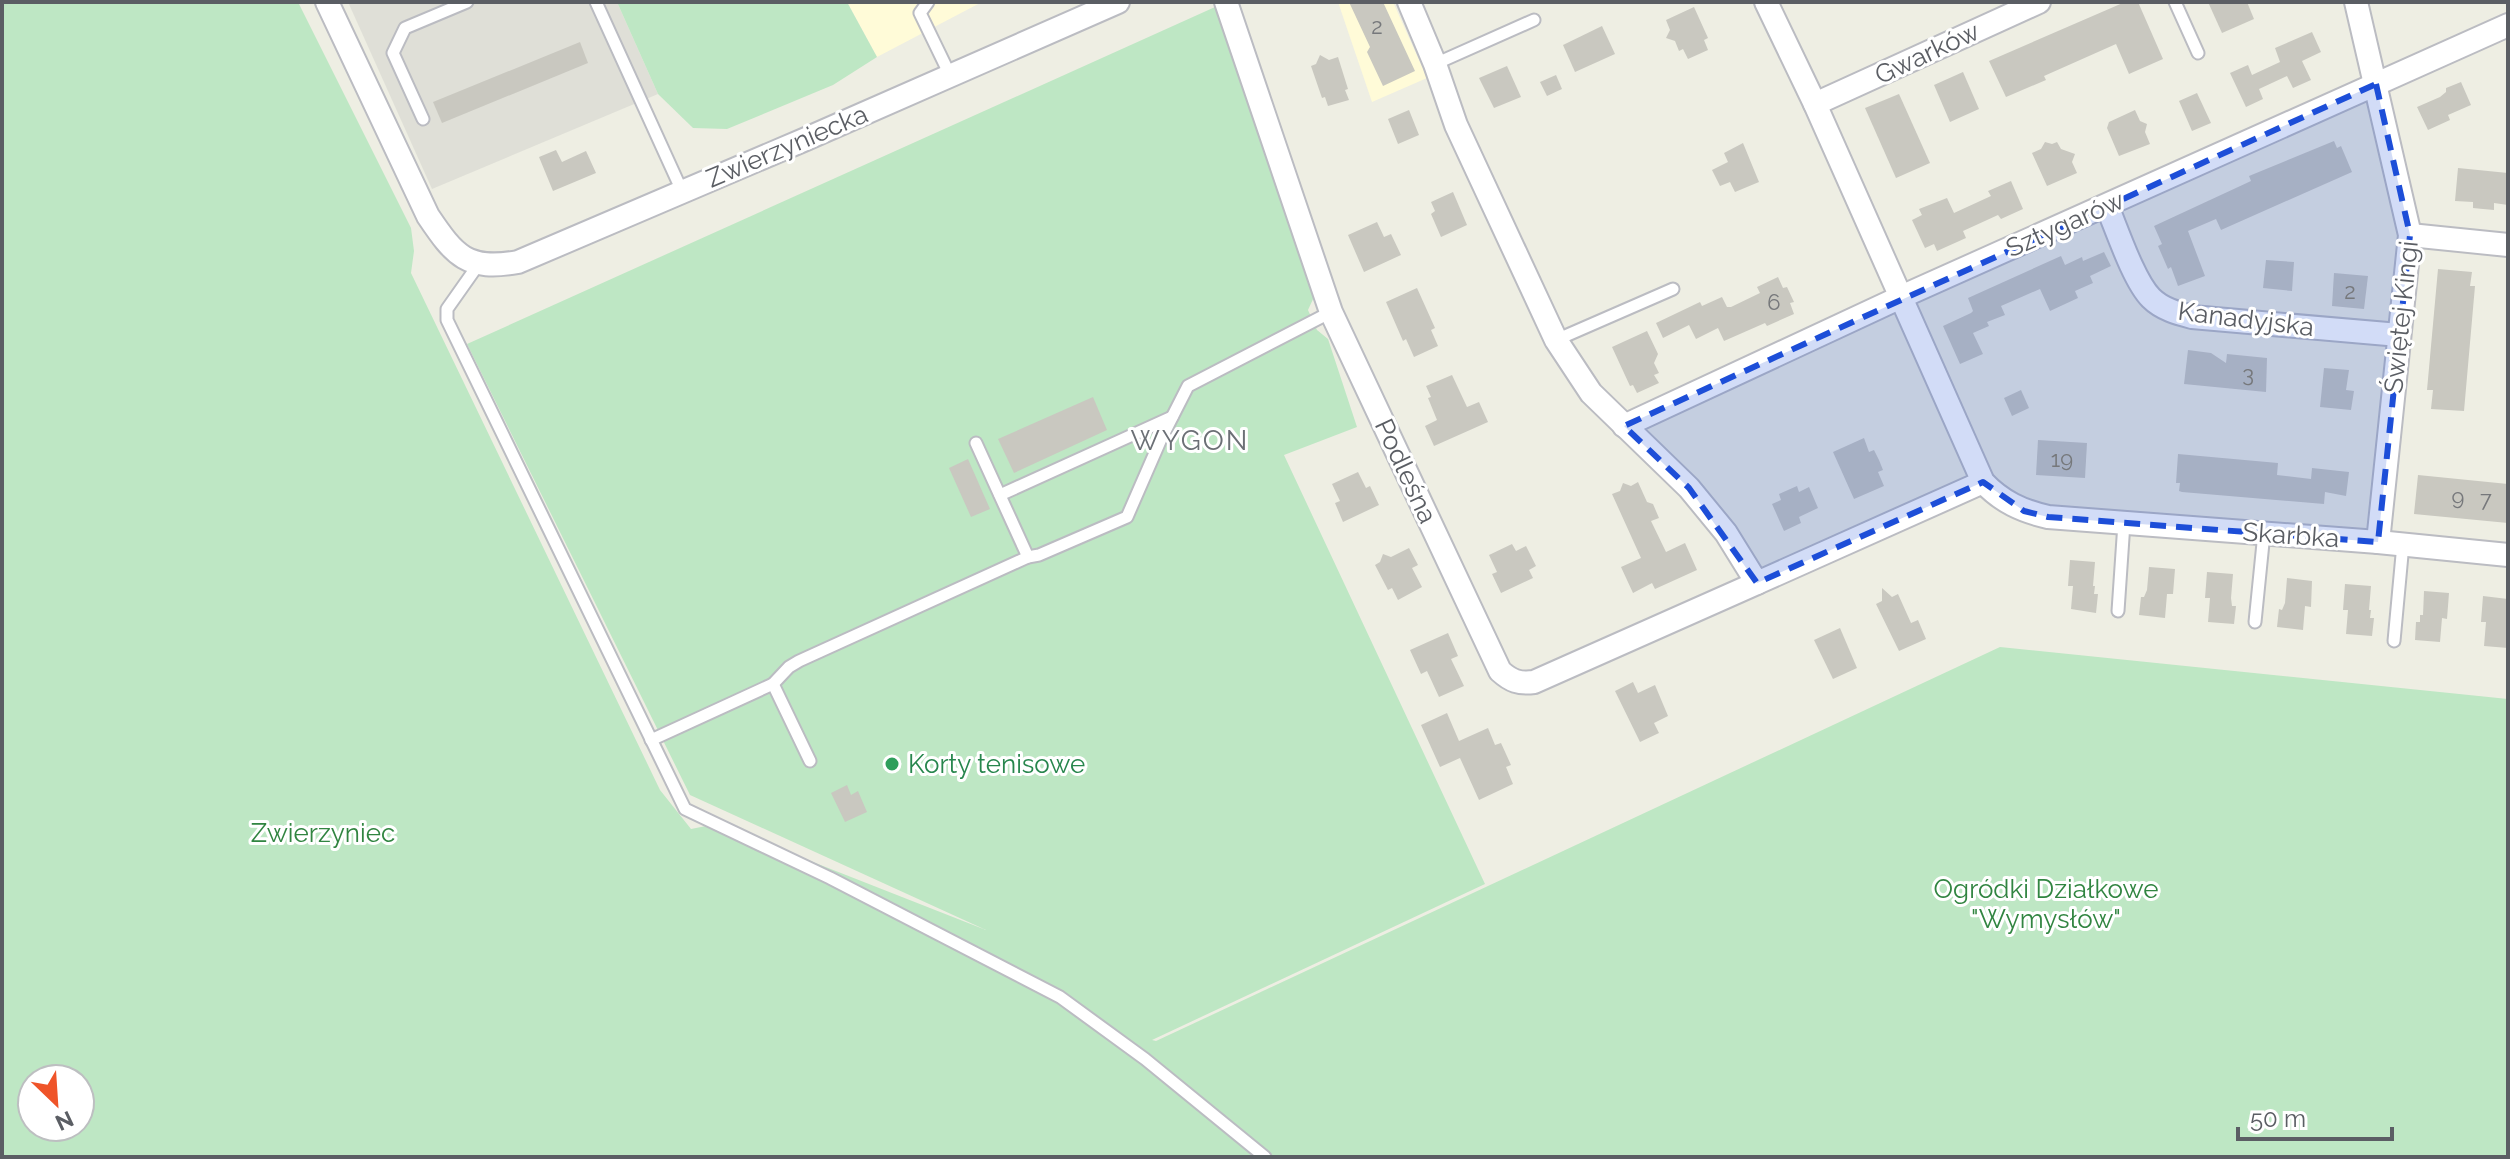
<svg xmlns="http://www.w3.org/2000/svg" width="2510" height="1159" viewBox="0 0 2510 1159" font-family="Raleway,sans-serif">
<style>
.commercial{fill:#fffbd8}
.industrial{fill:#dfdfd7}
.green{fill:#bee7c4;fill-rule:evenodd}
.building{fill:#c9c8c0}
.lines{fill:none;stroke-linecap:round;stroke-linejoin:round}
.service-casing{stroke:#bbbcc2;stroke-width:15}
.minor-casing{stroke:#bbbcc2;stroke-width:26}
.service{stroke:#fff;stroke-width:11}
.minor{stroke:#fff;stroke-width:22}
.marked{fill:#1d4ed8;fill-opacity:0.2;stroke:#1d4ed8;stroke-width:6;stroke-dasharray:16 10;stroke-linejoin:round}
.leisure-dot{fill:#2e9e5b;stroke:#fff;stroke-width:3}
.labels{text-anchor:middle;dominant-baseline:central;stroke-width:6;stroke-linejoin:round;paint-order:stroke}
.number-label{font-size:22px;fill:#76787b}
.street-label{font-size:26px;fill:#5b5e64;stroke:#fff}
.leisure-label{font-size:26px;fill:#27864d;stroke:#fff;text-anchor:start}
.park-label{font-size:26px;fill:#318541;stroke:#fff}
.neighbourhood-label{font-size:28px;letter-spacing:2px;fill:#6c7076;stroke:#fff}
</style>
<rect width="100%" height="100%" fill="#eeeee3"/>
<g class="commercial">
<polygon points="847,2 982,2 877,57"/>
<polygon points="1338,2 1393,2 1427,78 1372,102"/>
</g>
<polygon class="industrial" points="348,2 617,2 658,94 432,189"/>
<g class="green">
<path d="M2,2h296l113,226 3,23 -3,22 249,517 31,39 25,-5 270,106 -296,-135 -223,-451 748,-337 99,290 -6,13 9,20 11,9 29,88 -73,28 201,429 -333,156 4,1 844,-394 508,52v458h-2506zM32,1079h48v48h-48z"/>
<polygon points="617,2 847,2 877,57 833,85 727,129 693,128 658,94"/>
</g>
<g class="building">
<polygon points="1349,2 1383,2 1415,71 1383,86 1367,52 1370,47"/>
<polygon points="2125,2 2138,2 2163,59 2129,74 2116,44 2044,76 2046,80 2006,97 1989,61"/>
<polygon points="2208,2 2247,2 2254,19 2222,33"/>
<polygon points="1694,7 1708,38 1704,40 1708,50 1688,59 1683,49 1679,51 1675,41 1666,38 1670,30 1666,20"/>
<polygon points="1602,26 1615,54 1575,72 1563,45"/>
<polygon points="2312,32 2321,52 2302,61 2311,80 2293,88 2287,76 2259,89 2263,99 2246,107 2230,73 2248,65 2252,75 2280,62 2275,48"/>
<polygon points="580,42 588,63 442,123 433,102"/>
<polygon points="1320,55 1329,60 1338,57 1348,89 1345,90 1349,100 1328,106 1325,97 1322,98 1311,66 1316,64"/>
<polygon points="1507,66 1521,97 1494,108 1479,78"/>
<polygon points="1963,72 1979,109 1950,122 1934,85"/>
<polygon points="1556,75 1562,89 1547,96 1540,82"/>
<polygon points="2461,82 2471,105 2448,115 2450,120 2428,130 2417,107 2440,97 2446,92 2446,88"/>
<polygon points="2197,93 2211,123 2192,131 2179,101"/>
<polygon points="1899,94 1930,163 1896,178 1865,108"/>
<polygon points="1409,110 1419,135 1398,144 1388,119"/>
<polygon points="2135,110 2140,121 2147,124 2145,132 2150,144 2119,156 2107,128 2109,122"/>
<polygon points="2334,141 2337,148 2341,146 2352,172 2221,230 2216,219 2188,231 2205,276 2178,286 2171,267 2168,269 2158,246 2162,244 2154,226 2251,181 2249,176"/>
<polygon points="2045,142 2052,144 2057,142 2061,149 2075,154 2072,162 2077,173 2047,186 2032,153 2041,149"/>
<polygon points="1743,143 1759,182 1735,192 1730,182 1720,186 1712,170 1728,162 1724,153"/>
<polygon points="556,150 562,162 586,151 596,173 553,191 539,157"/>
<polygon points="2458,168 2508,173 2508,205 2494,203 2494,210 2483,209 2473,208 2473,202 2455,201"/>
<polygon points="2011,181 2023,209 2001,219 1998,215 1963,231 1966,238 1937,251 1934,244 1925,248 1912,220 1922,215 1919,209 1947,198 1954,213 1991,196 1988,191"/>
<polygon points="1453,192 1467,225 1441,237 1431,214 1435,211 1431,202"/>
<polygon points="1377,222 1384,237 1391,234 1401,255 1364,272 1348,235"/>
<polygon points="2104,252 2111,266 2090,276 2093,283 2075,291 2078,298 2050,311 2040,289 2001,306 2005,315 1987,322 1989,326 1973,333 1983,354 1960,364 1943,326 1971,313 1973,311 1968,298 2061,256 2065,265 2082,257 2083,261"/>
<polygon points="2266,260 2294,262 2292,291 2263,288"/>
<polygon points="2438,269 2472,272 2470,286 2475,286 2464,411 2431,409 2433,390 2427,390"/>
<polygon points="2334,273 2368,276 2364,309 2332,306"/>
<polygon points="1778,277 1783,288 1787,287 1794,302 1790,303 1794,314 1767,326 1765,323 1724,341 1718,328 1696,339 1689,325 1663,338 1656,323 1700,302 1702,306 1722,297 1727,307 1731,307 1760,293 1757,287"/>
<polygon points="1417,288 1435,328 1431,330 1438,346 1414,357 1406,339 1403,341 1386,302"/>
<polygon points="1647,331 1658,354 1654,363 1659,373 1654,375 1659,383 1637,393 1633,385 1630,386 1612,347"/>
<polygon points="2188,350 2211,353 2226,363 2227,354 2267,358 2266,392 2184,384"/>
<polygon points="2324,368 2349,370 2346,390 2354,391 2351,410 2320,407"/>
<polygon points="1452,375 1467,407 1479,402 1488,422 1434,446 1425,426 1437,420 1428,398 1431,397 1426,386"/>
<polygon points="2021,390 2029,408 2012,416 2004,398"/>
<polygon points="1093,397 1107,430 1014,473 998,439"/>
<polygon points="1864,438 1869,452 1874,450 1879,460 1883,470 1878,472 1884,486 1854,499 1833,452"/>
<polygon points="2038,440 2087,443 2085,478 2036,475"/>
<polygon points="2178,454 2278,463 2277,475 2311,479 2312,468 2349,472 2346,496 2325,492 2324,504 2182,492 2179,491 2180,483 2176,483"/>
<polygon points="968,459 990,509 971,517 949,468"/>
<polygon points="1358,472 1366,488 1370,486 1379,505 1343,522 1335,503 1340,501 1332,484"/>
<polygon points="2418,475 2508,484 2508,523 2414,514"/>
<polygon points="1638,482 1647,502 1653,504 1659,518 1651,521 1666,552 1685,543 1697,570 1655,589 1652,583 1633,593 1621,567 1641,558 1612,494 1620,491 1623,483 1631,486"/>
<polygon points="1797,486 1799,492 1809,487 1818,508 1799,517 1801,523 1784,531 1772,504 1781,500 1779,494"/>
<polygon points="1512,544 1516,551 1526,546 1536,566 1529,570 1533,578 1501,593 1492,574 1497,572 1489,555"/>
<polygon points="1409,548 1418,565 1412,568 1422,587 1398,600 1392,588 1388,590 1375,565 1380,562 1383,554 1391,557"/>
<polygon points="2070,560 2095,562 2093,586 2095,586 2094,594 2098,594 2096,613 2071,609 2073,586 2068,586"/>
<polygon points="2149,567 2175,569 2173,594 2167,594 2165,618 2139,615 2141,597 2144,597 2147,590"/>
<polygon points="2207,572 2233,574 2231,598 2232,606 2236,606 2234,624 2208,622 2210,598 2205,598"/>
<polygon points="2287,578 2312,581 2311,607 2305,606 2303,630 2277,627 2279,609 2282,610 2285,603"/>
<polygon points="2345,584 2371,586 2369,610 2371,610 2370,618 2374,618 2372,636 2346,634 2348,610 2343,610"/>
<polygon points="1882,588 1892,597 1898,594 1911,623 1918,620 1926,639 1899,651 1876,604 1882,601"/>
<polygon points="2424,591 2449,593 2447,619 2442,618 2440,642 2415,640 2416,622 2420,622 2420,615 2423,615"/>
<polygon points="2483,596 2508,599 2508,648 2484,646 2486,622 2481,622"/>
<polygon points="1840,628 1857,668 1833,679 1814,640"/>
<polygon points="1448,633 1458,656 1451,659 1464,686 1439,697 1427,671 1421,674 1410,650"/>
<polygon points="1633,682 1638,693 1655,685 1668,716 1654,723 1659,733 1640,742 1615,691"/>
<polygon points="1447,713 1459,741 1488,728 1495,745 1501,743 1511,765 1506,767 1513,784 1479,800 1460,758 1440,767 1421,725"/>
<polygon points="847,785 851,795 858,791 867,812 845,822 831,793"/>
</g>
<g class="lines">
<defs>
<g id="service">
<polyline points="596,2 682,191"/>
<polyline points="928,2 920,13 950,75"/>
<polyline points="2175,2 2198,53"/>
<polyline points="1435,64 1534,20"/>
<polyline points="423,119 393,53 405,28 467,2"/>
<polyline points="478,265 447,309 447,320 685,809 830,878 1060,997 1145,1059 1265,1157"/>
<polyline points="1556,340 1673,289"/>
<polyline points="976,443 1028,557 1039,555 1127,517 1161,439 1188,386 1331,312"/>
<polyline points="1000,495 1172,417"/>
<polyline points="2118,611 2124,523"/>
<polyline points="2255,622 2264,533"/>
<polyline points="2394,641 2403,544"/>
<polyline points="651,740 773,684"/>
<polyline points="810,761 773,684 789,667 799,661 1028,557"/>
</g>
<g id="minor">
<path d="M327,2l101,214c27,40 39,55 90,46l288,-123 312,-137"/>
<path d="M1226,2l105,310 169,359c11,10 19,13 34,11l223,-99"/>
<polyline points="1409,2 1435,64 1456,125 1556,340 1591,393 1689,488 1726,533 1757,583 1983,482"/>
<path d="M1766,2l49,102 168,378c19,20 39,29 65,35l330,25 130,13"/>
<polyline points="2356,2 2410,235 2378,542"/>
<polyline points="1815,104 2039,2"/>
<path d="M2107,206c10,24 27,75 44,92 11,11 26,15 41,19l207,18"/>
<polyline points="2410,235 2508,245"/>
<polyline points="1624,426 1901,297 2508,25"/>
</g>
</defs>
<use href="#service" class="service-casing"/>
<use href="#minor" class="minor-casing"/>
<use href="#service" class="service"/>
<use href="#minor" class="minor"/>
</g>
<path class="marked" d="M2376,84l34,151 -32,307 -330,-25 -24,-6 -41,-29 -226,101 -68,-95 -65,-62z"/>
<circle class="leisure-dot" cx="892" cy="764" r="8"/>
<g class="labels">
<g class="number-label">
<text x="1377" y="26">2</text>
<text x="2350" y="291">2</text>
<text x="1774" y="302">6</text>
<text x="2248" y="374">3</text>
<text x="2062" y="459">19</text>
<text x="2458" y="497">9</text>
<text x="2486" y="499">7</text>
</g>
<g class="street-label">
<text transform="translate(1927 53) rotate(-25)">Gwarków</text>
<text transform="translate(787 146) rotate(-23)">Zwierzyniecka</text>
<text transform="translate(2065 224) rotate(-24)">Sztygarów</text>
<text transform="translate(2401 317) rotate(-84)">Świętej Kingi</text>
<text transform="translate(2246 319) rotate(7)">Kanadyjska</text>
<text transform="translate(1406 471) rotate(65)">Podleśna</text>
<text transform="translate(2291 535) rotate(4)">Skarbka</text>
</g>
<g class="leisure-label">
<text x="908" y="764">Korty tenisowe</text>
</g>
<g class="park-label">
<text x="323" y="833">Zwierzyniec</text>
<text x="2046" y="889">Ogródki Działkowe<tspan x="2046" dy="30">"Wymysłów"</tspan></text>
</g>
<g class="neighbourhood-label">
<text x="1190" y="440">WYGON</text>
</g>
</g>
<rect width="2510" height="1159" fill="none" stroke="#5b5e64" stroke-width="8"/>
<g transform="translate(56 1103) rotate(155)"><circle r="38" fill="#ffffff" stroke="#bdbfc1" stroke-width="2"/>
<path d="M0-6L14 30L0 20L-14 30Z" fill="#ef5429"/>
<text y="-12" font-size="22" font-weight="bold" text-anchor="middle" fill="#5b5e64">N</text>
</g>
<path d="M2238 1127v12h154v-12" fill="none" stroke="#5b5e64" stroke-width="4"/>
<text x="2250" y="1127" font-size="24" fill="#5b5e64" stroke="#ffffff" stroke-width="6" paint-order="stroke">50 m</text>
</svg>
